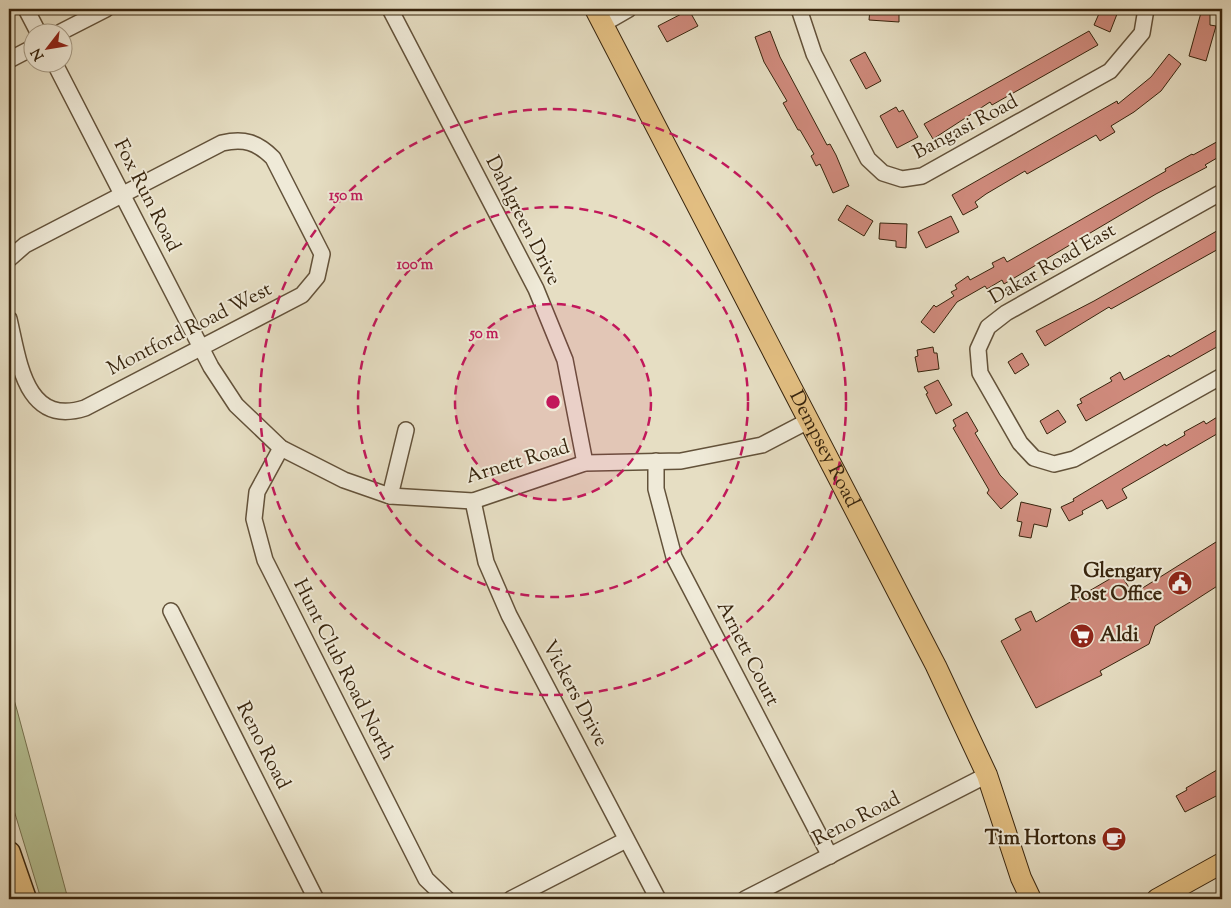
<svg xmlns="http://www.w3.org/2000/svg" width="1231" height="908" viewBox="0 0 1231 908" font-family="'Sorts Mill Goudy',serif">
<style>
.green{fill:#b5c194;stroke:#767250}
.building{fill:#cf8a7c;stroke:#37240d}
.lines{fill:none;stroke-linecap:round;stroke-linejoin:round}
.minor-casing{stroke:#63523a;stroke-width:18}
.major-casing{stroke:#37240d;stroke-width:22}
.highway-casing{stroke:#37240d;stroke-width:25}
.minor{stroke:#efead8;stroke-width:15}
.major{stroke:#e3bf82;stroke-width:20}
.highway{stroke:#e3bf82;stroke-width:22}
.ring{fill:none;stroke:#c2185b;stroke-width:2.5;stroke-dasharray:9 6}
.labels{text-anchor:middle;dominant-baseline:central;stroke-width:4;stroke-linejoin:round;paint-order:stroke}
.street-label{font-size:20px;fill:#37240d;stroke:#efead8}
.poi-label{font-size:20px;font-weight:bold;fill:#37240d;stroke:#efead8;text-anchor:end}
.centre{fill:#c2185b;stroke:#efead8;stroke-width:2.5}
.ring-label{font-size:15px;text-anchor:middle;font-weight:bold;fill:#c2185b;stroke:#efead8;stroke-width:4;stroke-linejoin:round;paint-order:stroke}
</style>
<rect width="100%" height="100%" fill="#e6dec3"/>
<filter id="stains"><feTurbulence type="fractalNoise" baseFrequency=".004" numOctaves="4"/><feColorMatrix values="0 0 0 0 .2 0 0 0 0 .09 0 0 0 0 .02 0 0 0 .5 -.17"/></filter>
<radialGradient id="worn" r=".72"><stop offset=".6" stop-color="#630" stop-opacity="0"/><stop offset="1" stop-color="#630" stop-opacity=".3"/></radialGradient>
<polygon class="green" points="9,683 17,710 68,899 41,899 9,794"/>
<g class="building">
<polygon points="870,9 899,9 899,22 869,20"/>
<polygon points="1101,9 1119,9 1110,32 1094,25"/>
<polygon points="1202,9 1210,9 1210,25 1216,26 1206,61 1189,56"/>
<polygon points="689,10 698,26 667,42 658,26"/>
<polygon points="770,31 780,57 827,145 830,144 836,155 849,186 833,193 820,164 816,166 811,156 814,154 800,130 798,130 783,103 787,101 764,62 755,37"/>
<polygon points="1089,31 1098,45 992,105 990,102 933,139 924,124"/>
<polygon points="865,52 881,81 866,89 850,60"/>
<polygon points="1169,54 1181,64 1161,91 1134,112 1111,126 1115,132 1100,141 1096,135 1027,174 1025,171 986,194 975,202 978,207 963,215 952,195 1117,101 1118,104 1151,77"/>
<polygon points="896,107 899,112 903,110 918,137 897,148 880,116"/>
<polygon points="1222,139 1222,155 1205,165 1207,167 1156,194 1004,284 1002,280 987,289 985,286 957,302 934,333 921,322 934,305 936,307 954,296 951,292 957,289 955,285 968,276 970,280 994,267 992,263 1004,257 1007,262 1166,171 1165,169 1192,154 1193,155"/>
<polygon points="847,205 873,221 864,236 838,220"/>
<polygon points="951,216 959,232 926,248 918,232"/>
<polygon points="880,223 907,224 906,248 896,247 896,241 879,239"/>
<polygon points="1222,228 1222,247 1111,309 1109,307 1045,346 1036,331 1094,301"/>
<polygon points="1222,327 1222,344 1086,421 1077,405 1082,403 1080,399 1112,381 1110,378 1120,372 1124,380 1169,355 1170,357"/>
<polygon points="933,347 934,353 937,353 939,369 918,372 915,357 918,356 917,350"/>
<polygon points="1022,353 1029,365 1015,374 1008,362"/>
<polygon points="938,380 952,405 936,414 926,394 928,393 924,387"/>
<polygon points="1058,410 1066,422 1047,434 1040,421"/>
<polygon points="967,412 978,431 975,433 1000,475 1018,494 1001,509 987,493 989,490 953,428 956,426 953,420"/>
<polygon points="1222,414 1222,431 1122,489 1127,498 1107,509 1102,500 1082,511 1083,514 1069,521 1061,507 1074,501 1073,499 1165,444 1166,446 1185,435 1184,432 1204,421 1206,424"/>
<polygon points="1021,502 1051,509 1047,527 1034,524 1031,538 1019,536 1022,522 1017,521"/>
<polygon points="1216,542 1222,553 1222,583 1155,626 1149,644 1100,671 1102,675 1036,708 1001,641 1021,630 1015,619 1031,611 1036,622 1120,573 1133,594"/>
<polygon points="1222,767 1222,793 1185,812 1176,796 1187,790 1186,788"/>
</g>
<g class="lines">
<defs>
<g id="minor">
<polyline points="26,9 38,32"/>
<polyline points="390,9 536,289 565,360 585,463"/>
<polyline points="799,9 814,54 868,159 883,173 902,179 922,176 1110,71 1142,33 1146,9"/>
<polyline points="603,24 629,9"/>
<polyline points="61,32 106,9"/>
<polyline points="9,60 32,48"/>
<polyline points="54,62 211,367 236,405 281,448 344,480 390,496 473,501 585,463 681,461 762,445 808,421"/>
<polyline points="1222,192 1006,313 988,327 978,349 980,373 1020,443 1034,458 1054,464 1074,459 1222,376"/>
<path d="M9,259l16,-14 197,-102c22,-5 35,-1 51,15l49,96 -5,23 -15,18 -217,113c-60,19 -66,-47 -76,-89"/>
<polyline points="281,448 257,492 254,519 265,560 426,879 447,899"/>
<polyline points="656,461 656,489 674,557 830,856"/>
<polyline points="390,496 406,430"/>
<polyline points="473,501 486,562 509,615 658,899"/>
<polyline points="171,611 316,899"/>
<polyline points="511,899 626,840"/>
<polyline points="745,899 987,775"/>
</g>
<g id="major">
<path id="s1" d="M595,9l341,657 51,109 34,103 10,21"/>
<polyline points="1157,899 1222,863"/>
</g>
<polyline id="highway" points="9,853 25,899"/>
</defs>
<use href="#minor" class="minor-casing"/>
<use href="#major" class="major-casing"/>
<use href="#highway" class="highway-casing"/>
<use href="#minor" class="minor"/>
<use href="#major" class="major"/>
<use href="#highway" class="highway"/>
</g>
<circle cx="553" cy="402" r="98" fill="#c2185b" fill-opacity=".12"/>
<g class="ring">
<circle cx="553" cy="402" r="98"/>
<circle cx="553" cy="402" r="195"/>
<circle cx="553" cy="402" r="293"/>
</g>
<defs>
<symbol id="civic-disc" viewBox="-11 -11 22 22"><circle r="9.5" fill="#8f2418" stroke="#efead8"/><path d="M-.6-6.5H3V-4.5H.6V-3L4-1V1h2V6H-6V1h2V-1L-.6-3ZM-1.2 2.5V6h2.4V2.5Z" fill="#fff"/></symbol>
<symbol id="supermarket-disc" viewBox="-11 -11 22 22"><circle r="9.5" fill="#8f2418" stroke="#efead8"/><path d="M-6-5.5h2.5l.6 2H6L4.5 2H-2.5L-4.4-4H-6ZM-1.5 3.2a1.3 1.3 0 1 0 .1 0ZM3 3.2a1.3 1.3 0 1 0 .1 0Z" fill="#fff"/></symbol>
<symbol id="cafe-disc" viewBox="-11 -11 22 22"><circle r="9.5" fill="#8f2418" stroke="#efead8"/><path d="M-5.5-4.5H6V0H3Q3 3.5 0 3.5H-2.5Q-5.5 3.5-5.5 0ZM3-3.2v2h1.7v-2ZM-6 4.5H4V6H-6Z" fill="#fff"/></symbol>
</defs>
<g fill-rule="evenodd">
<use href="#civic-disc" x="1166" y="569" width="28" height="28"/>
<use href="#supermarket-disc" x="1068" y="622" width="28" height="28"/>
<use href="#cafe-disc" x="1100" y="825" width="28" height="28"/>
</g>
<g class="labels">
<g class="street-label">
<text transform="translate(966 128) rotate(-28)">Bangasi Road</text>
<text transform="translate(146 196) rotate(63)">Fox Run Road</text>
<text transform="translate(522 221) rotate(63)">Dahlgreen Drive</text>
<text transform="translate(1053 265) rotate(-30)">Dakar Road East</text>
<text transform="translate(190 330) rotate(-27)">Montford Road West</text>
<text stroke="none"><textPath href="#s1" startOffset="496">Dempsey Road</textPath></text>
<text transform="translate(518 463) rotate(-17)">Arnett Road</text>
<text transform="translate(747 654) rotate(63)">Arnett Court</text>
<text transform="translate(343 670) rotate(63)">Hunt Club Road North</text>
<text transform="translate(574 694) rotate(62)">Vickers Drive</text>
<text transform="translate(262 746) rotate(63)">Reno Road</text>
<text transform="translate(857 820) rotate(-27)">Reno Road</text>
</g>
<g class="poi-label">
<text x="1162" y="572">Glengary<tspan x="1162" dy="23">Post Office</tspan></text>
<text x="1100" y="636" text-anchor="start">Aldi</text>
<text x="1096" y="839">Tim Hortons</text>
</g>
</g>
<circle cx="553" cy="402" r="8" class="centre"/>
<g class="ring-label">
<text x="346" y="200">150 m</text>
<text x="415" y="269">100 m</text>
<text x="484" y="338">50 m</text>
</g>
<rect width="1231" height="908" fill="none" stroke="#e6dec3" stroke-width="30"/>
<rect x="10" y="10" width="1211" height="888" fill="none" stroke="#37240d" stroke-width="2.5"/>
<rect x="15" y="15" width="1201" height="878" fill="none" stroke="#37240d"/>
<g transform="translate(48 48) rotate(239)"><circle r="24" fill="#efead8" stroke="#a59b87"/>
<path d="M0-4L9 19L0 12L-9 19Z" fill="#8f2418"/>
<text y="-8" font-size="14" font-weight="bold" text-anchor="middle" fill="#37240d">N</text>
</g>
<rect width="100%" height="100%" filter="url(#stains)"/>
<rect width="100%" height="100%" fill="url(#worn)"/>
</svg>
